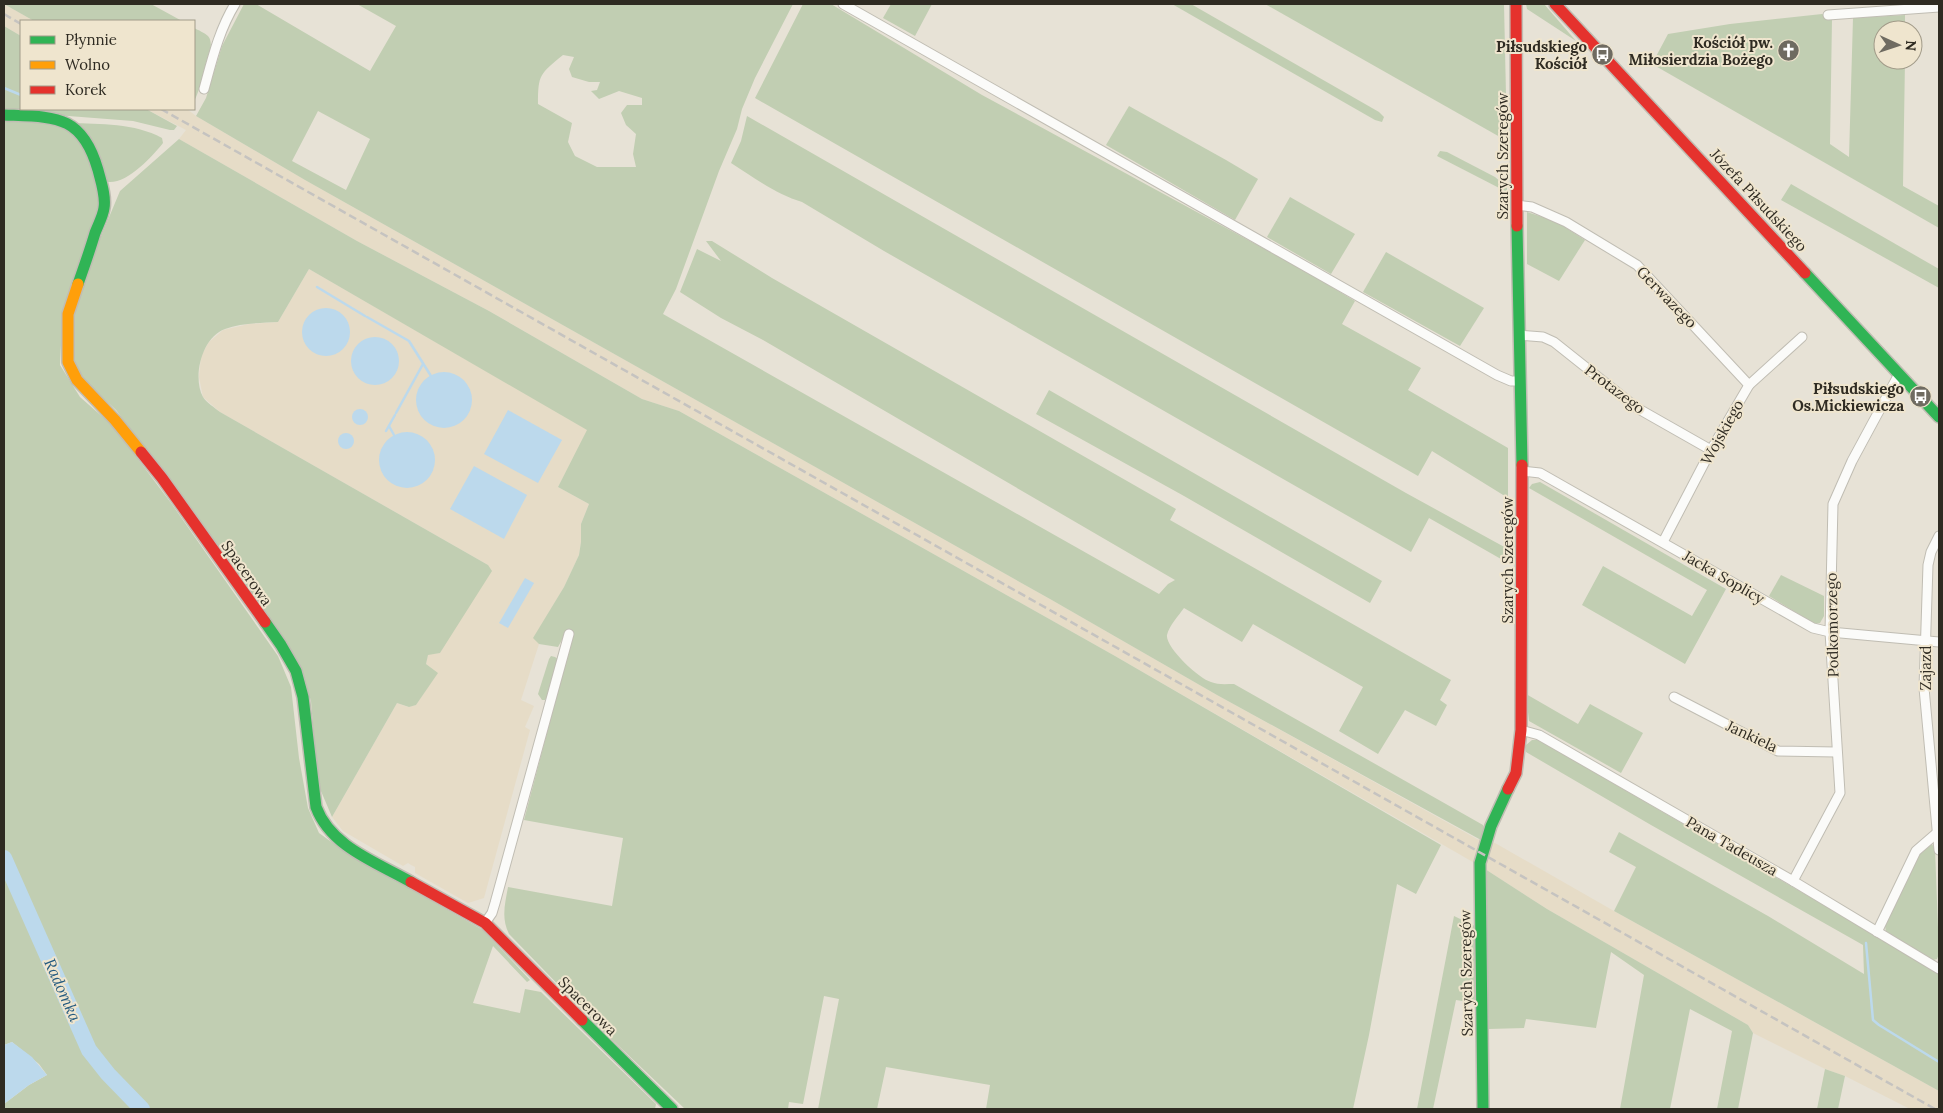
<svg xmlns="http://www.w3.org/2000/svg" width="1943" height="1113" viewBox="0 0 1943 1113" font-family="Lora,serif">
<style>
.built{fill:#e6dcc7}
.green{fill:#c1ceb2;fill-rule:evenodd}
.water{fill:#bcd9ec}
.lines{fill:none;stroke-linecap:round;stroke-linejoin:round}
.stream{stroke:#bcd9ec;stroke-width:2.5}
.river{stroke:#bcd9ec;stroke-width:16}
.street-casing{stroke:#c0bdb3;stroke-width:11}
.fast-casing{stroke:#c0bdb3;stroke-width:14}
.slow-casing{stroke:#c0bdb3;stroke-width:14}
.jam-casing{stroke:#c0bdb3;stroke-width:14}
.street{stroke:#fbfbf9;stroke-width:9}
.fast{stroke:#30b455;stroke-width:11}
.slow{stroke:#ff9f0a;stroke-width:11}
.jam{stroke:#e5322d;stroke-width:11}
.rail{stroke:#c5c3c0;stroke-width:2.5;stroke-dasharray:8 4;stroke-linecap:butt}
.labels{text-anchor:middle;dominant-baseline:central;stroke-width:4;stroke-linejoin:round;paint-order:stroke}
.poi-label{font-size:15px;font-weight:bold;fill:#2f2b22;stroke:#efe5ce;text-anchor:end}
.street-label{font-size:15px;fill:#2f2b22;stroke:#efe5ce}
.water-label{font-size:16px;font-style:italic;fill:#255b80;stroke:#efe5ce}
</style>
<rect width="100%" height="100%" fill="#e7e2d6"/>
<g class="built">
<polygon points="4,4 34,21 21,21 21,36 4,26"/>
<polygon points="146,109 187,109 196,116 305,180 1050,599 1217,695 1477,839 1495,843 1614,911 1939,1091 1939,1109 1910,1109 1845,1076 1825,1069 1753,1033 1748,1025 1547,909 1485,869 1115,656 679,411 642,399 489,311 357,241 179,139 186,130"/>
<polygon points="309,269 588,430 558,487 589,504 581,524 581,542 579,555 564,587 534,638 539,644 521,700 534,706 525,727 530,730 484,898 468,903 415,873 415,867 411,865 408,863 403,866 343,831 332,817 397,703 408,707 416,705 437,673 426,664 428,654 440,653 488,565 220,412 203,397 199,377 201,356 209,342 223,330 249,324 278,322"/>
</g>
<g class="green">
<polygon points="4,4 151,4 182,21 34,21"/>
<path d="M244,4h12l114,67 26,-45 -39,-22h436l-38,74 -13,31 -5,20 -18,42 -43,118 -13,25 496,280 9,-10 7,-4 -412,-240 -42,-22 -41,-26 17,-43 24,12 -15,-20h6l60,37 404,231 -6,11 281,160 -11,20 7,5 -11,21 -31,-16 -27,44 -39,-23 24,-44 -110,-63 -11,18 -58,-34c-5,7 -15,18 -17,27 -2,12 32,44 44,47 7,3 15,2 23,2l249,141 2,4 -4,11 -264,-145 -167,-96 -745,-419 -109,-64 10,-18 16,-52zM563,55l11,2 -5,12 3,8 17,5h11l-3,8 -6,1 8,8 20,-8 23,7v7h-15l-6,8 5,12 10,9 -3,20 3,13h-39l-22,-11 -7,-14 4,-19 -34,-19c0,-30 2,-30 25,-49zM318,111l52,28 -24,51 -54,-29z"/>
<polygon points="803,4 831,4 982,95 1305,271 1355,301 1342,324 1421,368 1408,390 1508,448 1508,498 1432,451 1418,476 755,98"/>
<polygon points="891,4 932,4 915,36 883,18"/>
<polygon points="1172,4 1191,4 1379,112 1384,117 1382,122 1375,120"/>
<polygon points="1265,4 1504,4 1507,141"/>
<polygon points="1526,4 1544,4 1576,41 1527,9"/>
<polygon points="1822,14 1832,19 1830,144 1849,157 1853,18 1905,15 1905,30 1883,30 1883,60 1905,60 1903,186 1939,206 1939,228 1652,64 1668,34 1730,24"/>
<polygon points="4,26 21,36 21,109 146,109 177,126 174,130 170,130 133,121 4,111"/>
<path d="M194,28c4,2 11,5 14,8 10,10 -9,54 -14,66z"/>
<polygon points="1129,106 1226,160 1258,179 1235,220 1106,145"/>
<path d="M747,116l659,377 102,56v14l-79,-45 -18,34 -527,-301 -82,-49c-25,-7 -49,-25 -71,-39l10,-22z"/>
<polygon points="4,118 52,121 81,136 103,201 62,325 60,365 80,397 113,426 171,503 278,656 291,687 299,758 308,808 319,833 344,851 483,930 530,980 527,982 493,946 473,1003 520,1013 525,989 541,992 656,1104 655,1109 4,1109 4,1104 29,1085 47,1075 39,1064 12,1042 4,1045"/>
<path d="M70,123c30,1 65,0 92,15l1,5c-11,14 -36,41 -55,39z"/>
<path d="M179,139l178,102 132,70 153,88 37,12 436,245 326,189 -25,49 -19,-10 -28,151 -16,74h-367l4,-24 -104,-18 -9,42h-59l21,-110 -15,-3 -21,108 -14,-2 -1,7h-103l-81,-77 -95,-98c-8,-16 -4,-30 -1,-47l104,19 11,-68 -99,-18 48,-182 -5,-7 -9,16 -19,-3 -6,-6 31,-51 15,-32 2,-13v-18l8,-20 -31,-17 29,-57 -278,-161 -31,53c-17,1 -37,1 -53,7 -23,8 -33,48 -22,68 3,5 12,11 17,15l268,153 4,6 -52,82 -12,2 -2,9 12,9 -22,32 -7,2 -12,-4 -65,114 -14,-33 -7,-83 -12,-38 -26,-39 -134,-184 -23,-30 -29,-27 -14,-18 -1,-50 10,-33 38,-91z"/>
<polygon points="1440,151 1447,152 1495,177 1507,187 1507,192 1437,156"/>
<polygon points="1791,184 1939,269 1939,288 1781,200"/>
<polygon points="1290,197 1355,234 1331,274 1267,237"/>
<polygon points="1527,212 1555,221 1585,240 1559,281 1527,264"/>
<polygon points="1386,252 1484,308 1460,346 1363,292"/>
<polygon points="1049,390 1382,581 1370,603 1184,496 1036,414"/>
<polygon points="1540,482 1726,589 1685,664 1582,605 1603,566 1692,616 1707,590 1529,488 1532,484"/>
<polygon points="1781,575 1824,596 1824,616 1820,623 1815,624 1769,596"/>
<polygon points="551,656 555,657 558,659 548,696 545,700 542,700 538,694 549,659"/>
<polygon points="1526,694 1578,724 1590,704 1643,733 1621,773 1529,721"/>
<polygon points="1532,740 1538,740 1862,927 1939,974 1939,1091 1614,911 1636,867 1609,852 1619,832 1768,916 1864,974 1863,945 1651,825 1526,752 1526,745"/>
<polygon points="1932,844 1935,849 1939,954 1937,959 1933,960 1886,932 1885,926 1920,854"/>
<polygon points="1485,869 1547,909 1748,1025 1753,1033 1738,1109 1717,1109 1732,1031 1690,1009 1670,1109 1620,1109 1644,975 1611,952 1596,1028 1526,1019 1524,1028 1489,1029 1487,996"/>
<polygon points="1454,916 1477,927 1475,1003 1456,1000 1433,1109 1417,1109"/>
<polygon points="1825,1069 1845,1076 1838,1109 1817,1109"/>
</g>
<g class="water">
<circle cx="326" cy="332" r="24"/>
<circle cx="375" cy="361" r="24"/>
<circle cx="444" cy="400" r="28"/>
<circle cx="360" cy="417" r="8"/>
<polygon points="508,410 562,440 538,483 484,454"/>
<circle cx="407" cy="460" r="28"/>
<circle cx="346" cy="441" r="8"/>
<polygon points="474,466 527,495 504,539 450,509"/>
<polygon points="525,578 534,583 508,628 499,623"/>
<polygon points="12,1042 32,1057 47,1075 29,1085 4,1104 4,1045"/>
</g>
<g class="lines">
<g class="stream">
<polyline points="4,88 21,95"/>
<polyline points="317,287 365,316"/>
<polyline points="367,317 409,341 431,376"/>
<polyline points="396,413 423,364"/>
<polyline points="389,426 394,435"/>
<polyline points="386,431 395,415"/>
<polyline points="1866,943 1873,1020 1879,1025 1939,1062"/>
</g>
<polyline class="river" points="4,858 89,1050 108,1074 142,1109"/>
<defs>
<g id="street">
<polyline points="843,4 1497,375 1511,381 1520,381"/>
<polyline points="1828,15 1939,7"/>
<path d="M204,89c8,-29 15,-59 31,-85"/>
<polyline points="1517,205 1532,207 1566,222 1637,265 1749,385"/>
<polyline points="1519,335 1543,337 1554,342 1637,408 1711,450"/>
<polyline points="1522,471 1540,473 1813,628 1830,632 1939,642"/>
<polyline points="1939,536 1931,552 1928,565 1924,688 1939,850"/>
<polyline points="1663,542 1711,450 1749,385 1802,337"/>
<polyline points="1674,697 1778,751 1836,752"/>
<polyline points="1521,730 1539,735 1793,881 1939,969"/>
<polyline points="1793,881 1840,793 1830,632 1833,504 1852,461 1899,374"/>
<polyline points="485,923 492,913 495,903 569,634"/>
<polyline points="1877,932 1916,851 1938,832"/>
</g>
<g id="fast">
<path d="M4,115c51,2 78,-1 94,55 3,12 8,26 6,38 -1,8 -6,17 -9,25 -5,17 -11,34 -17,51"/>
<polyline points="1517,226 1522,465"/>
<polyline points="1805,273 1939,417"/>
<path d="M265,622l16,23 15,26 7,26 13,110c15,40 60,55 95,75"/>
<polyline points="582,1020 672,1109"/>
<polyline points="1483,1109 1480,863 1491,826 1508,789"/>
</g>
<polyline id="slow" points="78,284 68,314 68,362 77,380 115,420 141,452"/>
<g id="jam">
<polyline points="1516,4 1517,226"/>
<polyline points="1555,4 1805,273"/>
<polyline points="141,452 162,478 265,622"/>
<polyline points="1508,789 1516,773 1521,730 1522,465"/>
<polyline points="411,882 485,923 582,1020"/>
</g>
</defs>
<use href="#street" class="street-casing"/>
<use href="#fast" class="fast-casing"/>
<use href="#slow" class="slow-casing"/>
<use href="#jam" class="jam-casing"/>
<use href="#street" class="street"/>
<use href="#fast" class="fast"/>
<use href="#slow" class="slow"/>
<use href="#jam" class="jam"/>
<g class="rail">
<polyline points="4,14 21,24"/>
<polyline points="161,109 1935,1109"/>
</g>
</g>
<defs>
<symbol id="church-disc" viewBox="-11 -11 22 22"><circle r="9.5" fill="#6f6b61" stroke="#efe5ce"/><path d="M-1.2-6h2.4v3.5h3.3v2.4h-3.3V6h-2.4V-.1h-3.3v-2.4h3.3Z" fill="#fff"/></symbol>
<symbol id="bus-disc" viewBox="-11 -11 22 22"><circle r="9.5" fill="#6f6b61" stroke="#efe5ce"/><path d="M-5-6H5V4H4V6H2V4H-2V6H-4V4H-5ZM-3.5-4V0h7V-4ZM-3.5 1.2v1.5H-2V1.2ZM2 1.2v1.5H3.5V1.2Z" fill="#fff"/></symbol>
</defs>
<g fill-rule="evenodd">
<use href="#church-disc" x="1776" y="38" width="25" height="25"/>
<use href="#bus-disc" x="1590" y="42" width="25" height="25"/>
<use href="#bus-disc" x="1908" y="384" width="25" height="25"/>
</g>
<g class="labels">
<g class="poi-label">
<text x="1773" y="42">Kościół pw.<tspan x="1773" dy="17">Miłosierdzia Bożego</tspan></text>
<text x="1587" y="46">Piłsudskiego<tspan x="1587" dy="17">Kościół</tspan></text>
<text x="1904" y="388">Piłsudskiego<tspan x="1904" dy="17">Os.Mickiewicza</tspan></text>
</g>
<g class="street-label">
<text transform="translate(1502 156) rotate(-90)">Szarych Szeregów</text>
<text transform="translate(1759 200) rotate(47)">Józefa Piłsudskiego</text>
<text transform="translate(1667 297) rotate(46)">Gerwazego</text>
<text transform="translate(1615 389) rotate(37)">Protazego</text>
<text transform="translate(1722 432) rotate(-61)">Wojskiego</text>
<text transform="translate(1507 560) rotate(-90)">Szarych Szeregów</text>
<text transform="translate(247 573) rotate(55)">Spacerowa</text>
<text transform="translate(1724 577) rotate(30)">Jacka Soplicy</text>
<text transform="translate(1832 625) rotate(-91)">Podkomorzego</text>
<text transform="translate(1925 668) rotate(-90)">Zajazd</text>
<text transform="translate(1752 736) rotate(25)">Jankiela</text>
<text transform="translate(1732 846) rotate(30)">Pana Tadeusza</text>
<text transform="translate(1466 973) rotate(-91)">Szarych Szeregów</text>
<text transform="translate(588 1006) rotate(45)">Spacerowa</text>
</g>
<g class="water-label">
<text transform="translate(63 990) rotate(66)">Radomka</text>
</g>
</g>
<rect width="1943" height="1113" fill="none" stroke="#2f2b22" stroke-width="10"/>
<rect x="20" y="20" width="175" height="90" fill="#efe5ce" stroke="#a29b89"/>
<rect x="30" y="36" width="25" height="8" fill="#30b455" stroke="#a29b89"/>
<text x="65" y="45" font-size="15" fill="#2f2b22">Płynnie</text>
<rect x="30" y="61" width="25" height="8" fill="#ff9f0a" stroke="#a29b89"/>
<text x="65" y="70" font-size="15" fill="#2f2b22">Wolno</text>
<rect x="30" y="86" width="25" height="8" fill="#e5322d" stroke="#a29b89"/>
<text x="65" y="95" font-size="15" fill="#2f2b22">Korek</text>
<g transform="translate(1898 45) rotate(93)"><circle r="24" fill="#efe5ce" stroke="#a29b89"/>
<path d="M0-4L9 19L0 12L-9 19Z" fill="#6f6b61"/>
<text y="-8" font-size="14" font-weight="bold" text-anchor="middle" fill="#2f2b22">N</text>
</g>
</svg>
